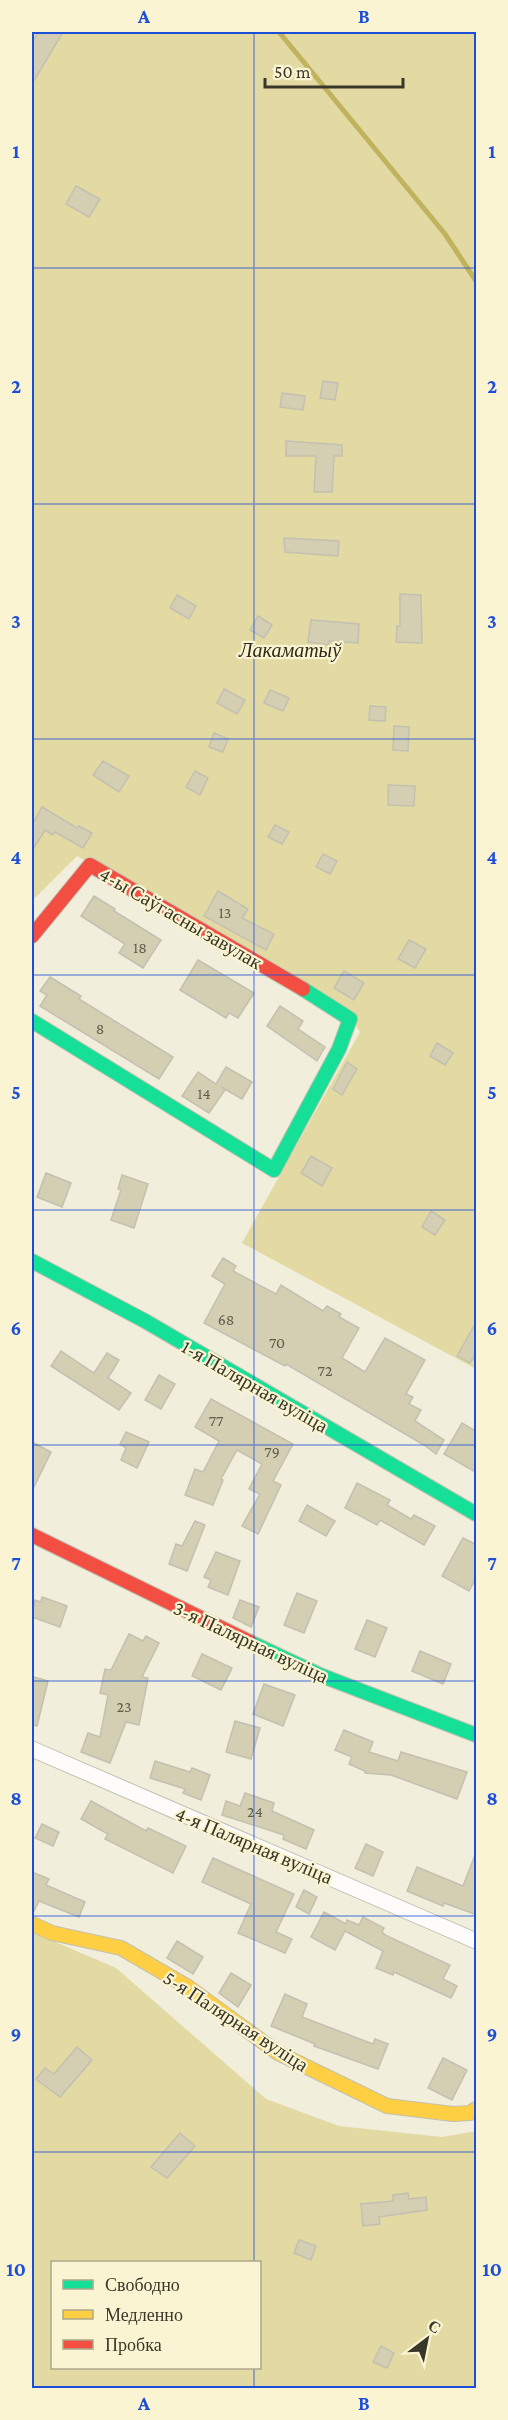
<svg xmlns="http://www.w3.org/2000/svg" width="508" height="2420" viewBox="0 0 508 2420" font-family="'Crimson Pro',serif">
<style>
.green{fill:#e2d9a3;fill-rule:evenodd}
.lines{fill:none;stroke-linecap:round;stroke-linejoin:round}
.stream{stroke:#c1b35e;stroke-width:5}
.building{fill:#d4cfb2;stroke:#c3c0b1;stroke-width:1.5}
.street-casing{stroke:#c2c0b1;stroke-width:17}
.fast-casing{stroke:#c2c0b1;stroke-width:16}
.slow-casing{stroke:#c2c0b1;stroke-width:16}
.jam-casing{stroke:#c2c0b1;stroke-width:16}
.street{stroke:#fdfcfa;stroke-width:15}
.fast{stroke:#16e098;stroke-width:14}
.slow{stroke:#ffcf43;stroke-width:14}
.jam{stroke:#f24e42;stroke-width:14}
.grid{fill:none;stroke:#1d4ed8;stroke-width:1.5;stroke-opacity:0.55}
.labels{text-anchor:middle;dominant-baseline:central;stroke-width:4.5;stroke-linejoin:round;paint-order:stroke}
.number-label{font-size:16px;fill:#605d4b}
.park-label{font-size:20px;font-style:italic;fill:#2e2a17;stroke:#faf4d2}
.street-label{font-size:20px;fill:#393729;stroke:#faf4d2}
.neatline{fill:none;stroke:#1d4ed8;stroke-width:2}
.grid-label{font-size:20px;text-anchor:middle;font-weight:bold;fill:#1d4ed8}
</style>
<rect width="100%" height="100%" fill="#f1eedb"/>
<g class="green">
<polygon points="32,32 476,32 476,1369 242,1243 360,1032 345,1008 77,856 35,898 32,896"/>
<path d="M32,1932l84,36 150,131 73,27 103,11 34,-6v257h-444zM52,2262h208v106h-208z"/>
</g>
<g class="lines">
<polyline class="stream" points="279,32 445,234 476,281"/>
</g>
<g class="building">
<polygon points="38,32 63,32 32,84 32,43"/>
<polygon points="76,186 100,199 89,217 66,204"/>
<polygon points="323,381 338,383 335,400 320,398"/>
<polygon points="282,393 305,396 303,410 280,407"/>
<polygon points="286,441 342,445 342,456 334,456 332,492 314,492 316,456 286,456"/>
<polygon points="284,538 339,541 338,556 285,552"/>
<polygon points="400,594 421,595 422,643 396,642 397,626 400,626"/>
<polygon points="177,595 196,606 189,619 170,608"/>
<polygon points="258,616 272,625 264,638 250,630"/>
<polygon points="311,620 359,624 358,643 329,641 329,645 308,642"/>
<polygon points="224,689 245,700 237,714 217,703"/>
<polygon points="270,690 289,698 283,711 264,703"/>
<polygon points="370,706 386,707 385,721 369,720"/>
<polygon points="394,726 409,727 408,751 393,750"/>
<polygon points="214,733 228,739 223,752 209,747"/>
<polygon points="103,761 129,776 119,792 93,775"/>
<polygon points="195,771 208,778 200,795 186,787"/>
<polygon points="388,785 415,786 414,806 388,805"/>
<polygon points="42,807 77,828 79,826 92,833 83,848 55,832 53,835 45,830 32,851 32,825"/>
<polygon points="275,825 289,832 282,844 268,837"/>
<polygon points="323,854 337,861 330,874 316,867"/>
<polygon points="218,891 248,909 242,918 274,934 266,950 204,916"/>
<polygon points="94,896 115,909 114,911 161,940 143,968 119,953 125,944 81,916"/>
<polygon points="409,940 426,949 415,968 398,959"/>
<polygon points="198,960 254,993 238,1018 229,1013 226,1018 180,990"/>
<polygon points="344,971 364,983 354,1000 334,988"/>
<polygon points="50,977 81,996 79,999 173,1057 159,1079 40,1006 47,995 40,991"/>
<polygon points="280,1006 303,1021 298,1029 325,1047 317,1061 267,1026"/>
<polygon points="437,1043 453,1053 445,1065 430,1056"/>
<polygon points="347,1062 357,1069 342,1095 333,1089"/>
<polygon points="226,1067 252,1082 242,1099 221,1087 225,1090 209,1113 182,1096 198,1072 216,1084"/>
<polygon points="311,1156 332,1168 322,1186 301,1173"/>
<polygon points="46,1173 71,1183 62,1207 37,1197"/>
<polygon points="122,1175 148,1184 134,1228 111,1220 121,1190 118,1189"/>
<polygon points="431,1211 445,1220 435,1235 422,1227"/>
<polygon points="223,1258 236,1266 233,1271 276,1294 281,1285 323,1311 327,1306 341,1314 339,1317 359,1328 342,1358 365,1372 385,1338 425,1360 406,1394 413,1397 409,1404 421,1410 415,1421 444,1440 436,1454 424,1445 286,1364 285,1366 204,1323 225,1284 212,1276"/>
<polygon points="477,1321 477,1352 470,1363 457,1356"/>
<polygon points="61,1351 94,1373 107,1353 119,1360 108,1378 131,1393 119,1410 51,1366"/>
<polygon points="159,1375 175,1384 161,1409 145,1400"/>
<polygon points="211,1399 293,1444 273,1481 281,1485 258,1534 242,1526 260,1494 249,1489 262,1464 237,1450 221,1479 223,1480 213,1505 185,1495 195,1469 203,1472 219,1441 195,1427"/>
<polygon points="462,1423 477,1432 477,1473 444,1454"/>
<polygon points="126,1432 149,1442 137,1468 121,1460 126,1448 120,1444"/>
<polygon points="32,1442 51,1452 32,1491"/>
<polygon points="357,1483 390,1500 387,1505 411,1519 414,1515 435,1526 424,1545 380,1520 377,1525 345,1508"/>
<polygon points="307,1505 335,1521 326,1536 299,1521"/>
<polygon points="195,1521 205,1525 187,1571 169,1564 176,1544 182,1546"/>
<polygon points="463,1538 477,1545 477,1576 469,1591 442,1576"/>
<polygon points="216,1552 240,1561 228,1595 208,1587 211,1580 204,1577"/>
<polygon points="297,1593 317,1601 304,1633 284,1625"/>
<polygon points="42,1597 67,1606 60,1627 32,1617 35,1600 41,1602"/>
<polygon points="240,1600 259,1607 251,1627 233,1618"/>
<polygon points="367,1620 387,1628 375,1657 355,1649"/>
<polygon points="129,1634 143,1641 146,1636 159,1643 142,1677 148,1678 139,1725 126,1722 110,1763 81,1752 88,1733 100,1737 108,1695 100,1693 105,1669 111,1670"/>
<polygon points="420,1651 451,1664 443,1684 412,1671"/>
<polygon points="202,1654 232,1668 221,1690 192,1676"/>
<polygon points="34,1677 48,1681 37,1726 32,1725 32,1687"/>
<polygon points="264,1684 295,1695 283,1726 253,1714"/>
<polygon points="235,1721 260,1728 251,1759 226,1752"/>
<polygon points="344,1730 373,1742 369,1752 398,1761 401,1752 467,1772 457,1799 391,1775 365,1773 365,1771 349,1764 352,1757 335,1750"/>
<polygon points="155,1761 190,1772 192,1768 210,1775 201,1800 183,1793 185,1789 150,1778"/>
<polygon points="245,1793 274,1803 272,1811 314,1830 306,1849 283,1839 284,1835 222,1815 226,1801 240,1806"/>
<polygon points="91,1801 146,1831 148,1828 186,1846 173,1873 105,1839 108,1834 81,1819"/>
<polygon points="42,1824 59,1832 53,1846 35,1838"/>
<polygon points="366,1844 383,1852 373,1876 355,1868"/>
<polygon points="475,1855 477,1915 444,1903 443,1906 407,1891 417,1867 463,1886"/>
<polygon points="213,1858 294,1894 276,1932 292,1939 285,1953 238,1933 251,1904 202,1882"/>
<polygon points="32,1872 49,1879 46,1885 85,1902 79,1917 39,1901 34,1911 32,1911"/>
<polygon points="304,1890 317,1897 309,1914 296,1907"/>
<polygon points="324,1912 346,1924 347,1920 359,1925 363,1917 384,1928 382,1932 385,1935 450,1965 443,1979 457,1986 451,1998 394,1972 393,1975 376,1968 383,1951 345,1931 335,1950 311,1937"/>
<polygon points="177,1941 203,1957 193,1974 167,1958"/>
<polygon points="231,1973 251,1985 238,2007 219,1993"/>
<polygon points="285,1994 307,2004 302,2017 373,2044 375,2039 388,2044 378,2069 314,2046 315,2044 271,2026"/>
<polygon points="77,2047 92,2060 60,2097 36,2079 45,2068 54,2074"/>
<polygon points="443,2058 467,2070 452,2100 428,2088"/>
<polygon points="180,2133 195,2146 167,2178 151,2167"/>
<polygon points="408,2193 409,2199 426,2197 427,2210 379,2217 380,2224 363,2226 361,2204 393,2201 393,2195"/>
<polygon points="299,2240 316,2246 311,2260 294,2253"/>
<polygon points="381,2346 394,2353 387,2368 373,2362"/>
</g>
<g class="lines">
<defs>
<polyline id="street" points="32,1749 476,1941"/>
<g id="fast">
<polyline points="32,1021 274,1170 339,1049 350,1019 303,989"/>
<polyline points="32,1261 145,1321 476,1514"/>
<polyline points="250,1642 320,1675 476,1735"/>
</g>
<polyline id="slow" points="32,1924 52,1933 121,1948 188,1987 278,2053 387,2106 453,2114 470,2113 476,2109"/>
<g id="jam">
<polyline points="32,936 90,865 303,989"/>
<polyline points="32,1535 250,1642"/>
</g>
</defs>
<use href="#street" class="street-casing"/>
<use href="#fast" class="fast-casing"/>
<use href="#slow" class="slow-casing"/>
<use href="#jam" class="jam-casing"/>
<use href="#street" class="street"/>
<use href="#fast" class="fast"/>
<use href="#slow" class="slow"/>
<use href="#jam" class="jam"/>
</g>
<path class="grid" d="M254,32v2230M32,268h444M32,504h444M32,739h444M32,975h444M32,1210h444M32,1445h444M32,1681h444M32,1916h444M32,2152h444M254,2368v20"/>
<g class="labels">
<g class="number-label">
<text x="225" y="912">13</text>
<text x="140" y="947">18</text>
<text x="100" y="1028">8</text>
<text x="204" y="1093">14</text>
<text x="226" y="1319">68</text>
<text x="277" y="1342">70</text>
<text x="325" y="1370">72</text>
<text x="216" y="1420">77</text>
<text x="272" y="1451">79</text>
<text x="124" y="1706">23</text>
<text x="255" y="1811">24</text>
</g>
<g class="park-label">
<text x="290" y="650">Лакаматыў</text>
</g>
<g class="street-label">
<text transform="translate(181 918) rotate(30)">4-ы Саўгасны завулак</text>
<text transform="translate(255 1386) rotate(30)">1-я Палярная вуліца</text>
<text transform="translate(251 1642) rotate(25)">3-я Палярная вуліца</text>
<text transform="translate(254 1845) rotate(23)">4-я Палярная вуліца</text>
<text transform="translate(236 2021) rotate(33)">5-я Палярная вуліца</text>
</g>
</g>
<rect width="508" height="2420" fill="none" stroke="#faf4d2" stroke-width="66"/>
<rect x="51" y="2261" width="210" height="108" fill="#faf4d2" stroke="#ada88e" stroke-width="1.5"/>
<rect x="63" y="2280" width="30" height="9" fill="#16e098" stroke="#ada88e" stroke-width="1.5"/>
<text x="105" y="2291" font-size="18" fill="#393729">Свободно</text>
<rect x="63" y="2310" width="30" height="9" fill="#ffcf43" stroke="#ada88e" stroke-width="1.5"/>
<text x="105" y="2321" font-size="18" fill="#393729">Медленно</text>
<rect x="63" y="2340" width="30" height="9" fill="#f24e42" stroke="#ada88e" stroke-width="1.5"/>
<text x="105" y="2351" font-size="18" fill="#393729">Пробка</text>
<g transform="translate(427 2339) rotate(32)" stroke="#faf4d2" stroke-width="4.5" paint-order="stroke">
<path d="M0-4.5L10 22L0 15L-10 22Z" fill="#393729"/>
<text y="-9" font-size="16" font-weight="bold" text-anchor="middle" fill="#393729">С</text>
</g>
<path d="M265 78v9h138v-9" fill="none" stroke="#393729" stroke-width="3"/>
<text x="274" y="78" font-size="18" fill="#393729" stroke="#faf4d2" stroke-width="4.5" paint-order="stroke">50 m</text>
<rect x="33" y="33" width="442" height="2354" class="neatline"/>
<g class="grid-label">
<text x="144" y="23">A</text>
<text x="364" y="23">B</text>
<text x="16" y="158">1</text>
<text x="492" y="158">1</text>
<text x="16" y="393">2</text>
<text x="492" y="393">2</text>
<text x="16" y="628">3</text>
<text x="492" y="628">3</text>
<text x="16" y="864">4</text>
<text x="492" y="864">4</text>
<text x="16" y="1099">5</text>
<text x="492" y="1099">5</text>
<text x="16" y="1335">6</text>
<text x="492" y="1335">6</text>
<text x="16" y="1570">7</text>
<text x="492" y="1570">7</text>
<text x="16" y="1805">8</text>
<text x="492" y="1805">8</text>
<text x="16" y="2041">9</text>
<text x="492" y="2041">9</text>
<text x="16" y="2276">10</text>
<text x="492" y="2276">10</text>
<text x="144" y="2410">A</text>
<text x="364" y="2410">B</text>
</g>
</svg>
